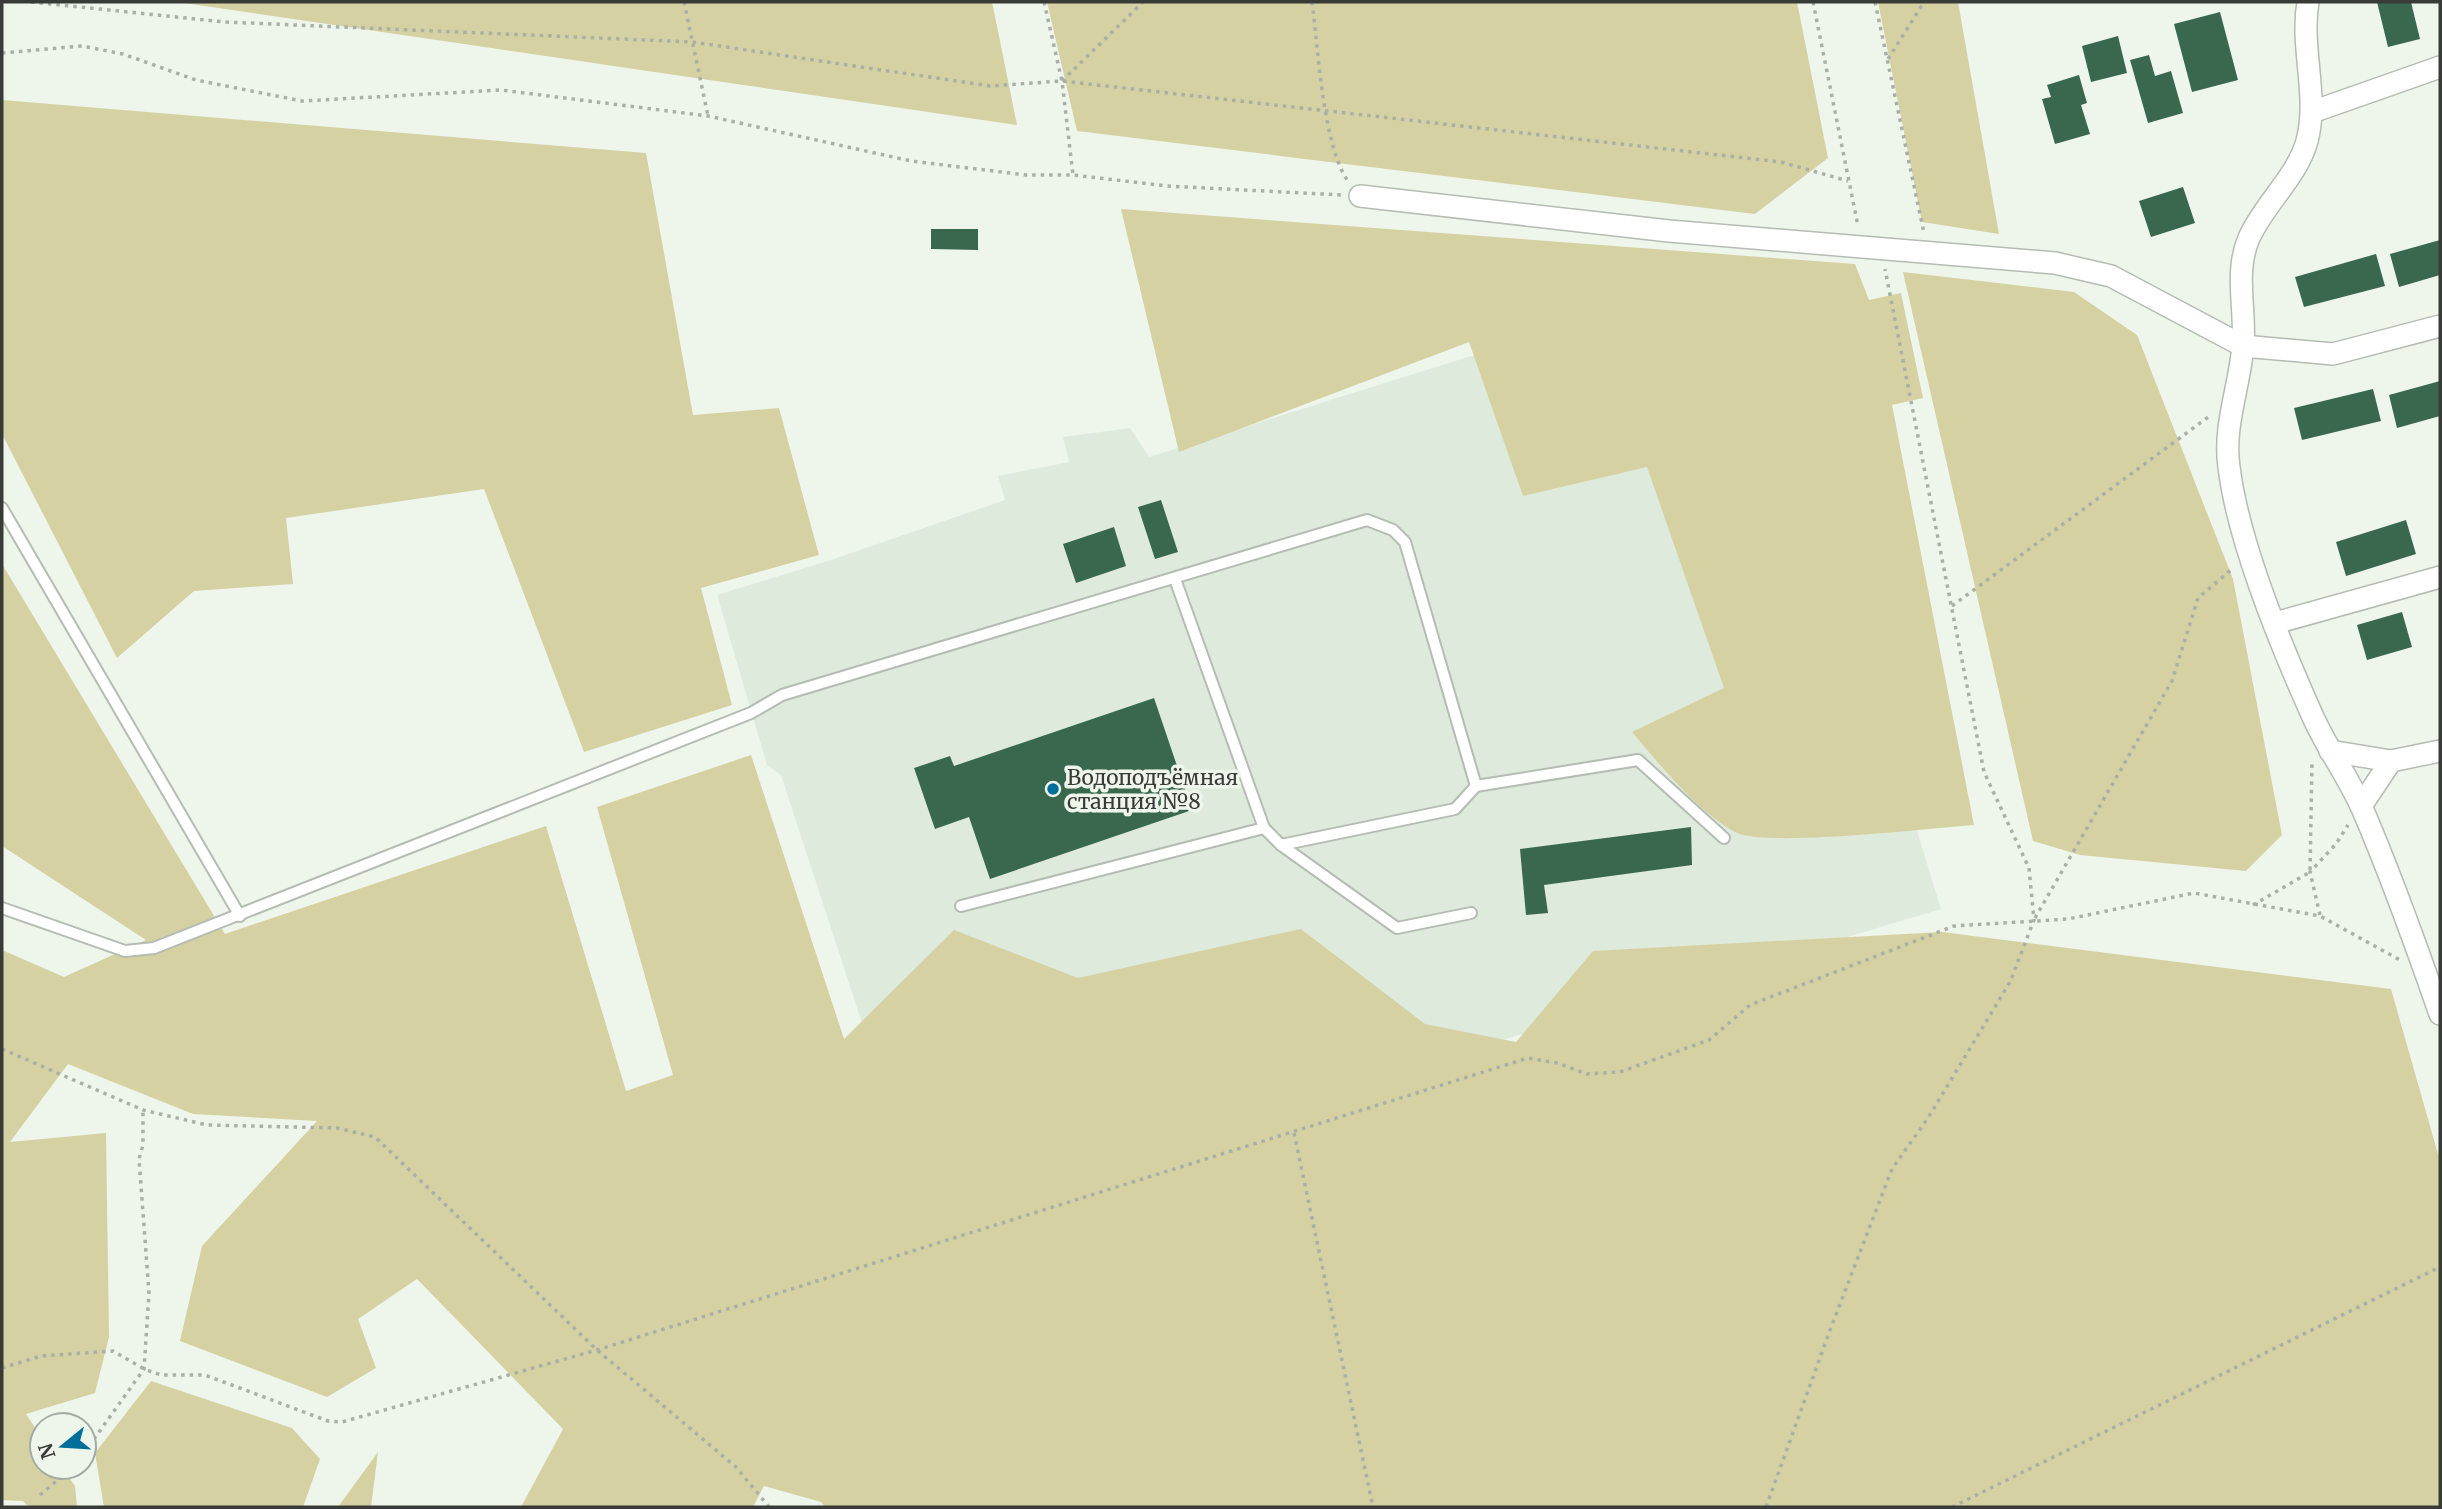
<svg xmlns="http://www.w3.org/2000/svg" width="2442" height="1509" viewBox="0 0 2442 1509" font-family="Merriweather,serif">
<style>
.built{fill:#deeadb}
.green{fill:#d6d1a3}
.building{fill:#3a684f}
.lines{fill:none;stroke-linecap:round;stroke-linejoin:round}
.service-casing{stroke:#b4bcb3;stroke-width:14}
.minor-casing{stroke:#b4bcb3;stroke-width:24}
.path{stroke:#aab0a8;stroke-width:3.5;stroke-dasharray:3.5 5;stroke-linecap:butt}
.service{stroke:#fff;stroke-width:10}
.minor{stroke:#fff;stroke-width:21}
.poi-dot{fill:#006e9a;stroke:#eef6ec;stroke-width:2.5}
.labels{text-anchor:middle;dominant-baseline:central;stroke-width:7;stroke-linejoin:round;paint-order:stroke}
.poi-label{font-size:21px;fill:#383b37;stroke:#eef6ec;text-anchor:start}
</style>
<rect width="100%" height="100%" fill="#eef6ec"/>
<polygon class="built" points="1745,270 1941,909 924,1213 781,775 767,765 717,595 834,559 1005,500 998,476 1069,462 1063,437 1130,428 1149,457"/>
<g class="green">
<polygon points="177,2 992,2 1017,125"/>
<polygon points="1047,2 1797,2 1828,158 1755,214 1077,131"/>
<polygon points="1878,2 1958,2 1999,234 1922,222"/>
<polygon points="2,100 646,153 693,415 779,408 819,555 701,588 732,705 584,752 484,489 286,518 293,584 194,591 117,658 2,434"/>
<path d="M1121,209l734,55 14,36 32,-7 22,105 -31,7 82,420c-43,3 -210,23 -239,7 -39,-22 -75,-67 -103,-100l92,-44 -77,-221 -124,29 -54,-154 -290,110z"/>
<polygon points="1903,272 2074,292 2137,335 2233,579 2282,835 2246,871 2080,855 2033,841"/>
<polygon points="2,564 225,934 546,826 626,1091 673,1075 597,807 751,755 844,1039 954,930 1078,978 1301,929 1425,1024 1516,1042 1593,951 1942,932 2391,989 2440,1161 2440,1507 825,1507 821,1502 764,1486 753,1507 521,1507 563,1429 417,1279 358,1319 376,1368 327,1397 180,1341 202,1246 317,1121 193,1114 68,1064 10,1142 106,1133 109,1337 95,1393 26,1414 42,1438 42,1467 62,1467 75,1486 77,1507 29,1507 23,1501 2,1500 2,950 64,977 146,940 2,846"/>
<polygon points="151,1381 292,1428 320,1459 303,1507 104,1507 95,1453"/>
<polygon points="378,1452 371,1507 338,1507"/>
</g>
<g class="building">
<polygon points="2377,2 2411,2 2420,39 2388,47"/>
<polygon points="2220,12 2238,80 2192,92 2174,24"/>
<polygon points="2118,36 2127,73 2091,82 2082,46"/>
<polygon points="2149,55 2155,76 2171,71 2183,113 2148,123 2130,60"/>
<polygon points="2079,75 2087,103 2081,105 2090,134 2055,144 2042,99 2051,97 2047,85"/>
<polygon points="2183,187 2195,223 2151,237 2139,201"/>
<polygon points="931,229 978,229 978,250 931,249"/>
<polygon points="2440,240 2440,275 2399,287 2390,254"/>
<polygon points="2376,254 2385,286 2304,307 2295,277"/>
<polygon points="2440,381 2440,416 2397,428 2389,395"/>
<polygon points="2373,389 2381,421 2302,440 2294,408"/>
<polygon points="1161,500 1178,552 1155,559 1138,507"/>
<polygon points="2406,520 2416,554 2346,576 2336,542"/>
<polygon points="1114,527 1126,566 1076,583 1063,544"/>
<polygon points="2402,612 2412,647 2367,660 2357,625"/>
<polygon points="1154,698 1192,810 990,879 969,817 935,829 914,768 950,756 954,766"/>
<polygon points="1691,827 1692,865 1544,885 1548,913 1526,915 1520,849"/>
</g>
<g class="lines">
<defs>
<g id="service">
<polyline points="2,508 240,916"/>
<polyline points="1264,828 1281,845 1397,928 1471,913"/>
<polyline points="1281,845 1455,809 1476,786"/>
<polyline points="961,906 1264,828 1175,579"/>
<polyline points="2,908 125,951 154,948 751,713 782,695 1367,520 1393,530 1405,542 1476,786 1638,760 1724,838"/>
</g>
<g id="minor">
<path d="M2308,2c-8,46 11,93 -1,139 -10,36 -43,63 -58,97 -15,34 -3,71 -6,107 -3,41 -20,80 -14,122 9,75 53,181 84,250 14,31 35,60 49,91 29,67 54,137 78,206"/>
<polyline points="2312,112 2440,67"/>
<polyline points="1360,196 1669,231 2055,263 2111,276 2243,346 2333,354 2440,326"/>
<polyline points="2275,623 2440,577"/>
<polyline points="2330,751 2391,761 2440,751"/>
<polyline points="2361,806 2391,761"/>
</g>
</defs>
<use href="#service" class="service-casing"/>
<use href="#minor" class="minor-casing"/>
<g class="path">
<polyline points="31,2 225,22 692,42 990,86 1062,81 1781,162 1848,181"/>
<polyline points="684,2 708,116"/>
<polyline points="1044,2 1062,81 1073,175"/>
<path d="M1312,2c6,45 11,145 36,179"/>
<polyline points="1813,2 1858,226"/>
<polyline points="1875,2 1924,233"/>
<polyline points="2,53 82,46 123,54 196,80 302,101 501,90 708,116 911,161 1026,175 1073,175 1167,186 1341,195"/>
<polyline points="1888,59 1924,2"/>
<polyline points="1062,81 1143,2"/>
<polyline points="1952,606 2211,415"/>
<polyline points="2253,905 2310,872 2312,761"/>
<polyline points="2320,915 2310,872 2336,844 2348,825"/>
<polyline points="2035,918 2172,681 2198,598 2232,569"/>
<polyline points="2,1049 143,1110 207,1125 337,1128 375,1137 597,1350 736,1467 769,1507"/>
<polyline points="1294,1133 1373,1507"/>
<polyline points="2,1368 41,1356 113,1351 144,1369 161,1375 205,1375 328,1421 342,1422 597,1350 1528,1058 1557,1063 1587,1074 1620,1072 1709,1040 1750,1005 1954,926 2068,919 2194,893 2320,916 2400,960"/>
<polyline points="84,1453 144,1369 149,1293 139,1159 143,1145 143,1110"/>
<polyline points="40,1495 73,1467"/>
<polyline points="1766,1507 1830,1330 1892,1169 1928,1118 2010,982 2034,920 2029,868 1984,772 1885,269"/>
<polyline points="1952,1507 2440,1267"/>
</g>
<use href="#service" class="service"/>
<use href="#minor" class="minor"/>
</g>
<circle class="poi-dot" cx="1053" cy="789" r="7"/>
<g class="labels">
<g class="poi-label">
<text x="1067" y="777">Водоподъёмная<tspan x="1067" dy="24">станция №8</tspan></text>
</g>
</g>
<rect width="2442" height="1509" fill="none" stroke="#383b37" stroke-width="7"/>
<g transform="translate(63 1446) rotate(252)"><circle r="33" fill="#eef6ec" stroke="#a5aba4" stroke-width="2"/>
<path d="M0-5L12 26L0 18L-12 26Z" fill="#006e9a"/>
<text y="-10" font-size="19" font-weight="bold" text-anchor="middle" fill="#383b37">N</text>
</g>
</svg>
